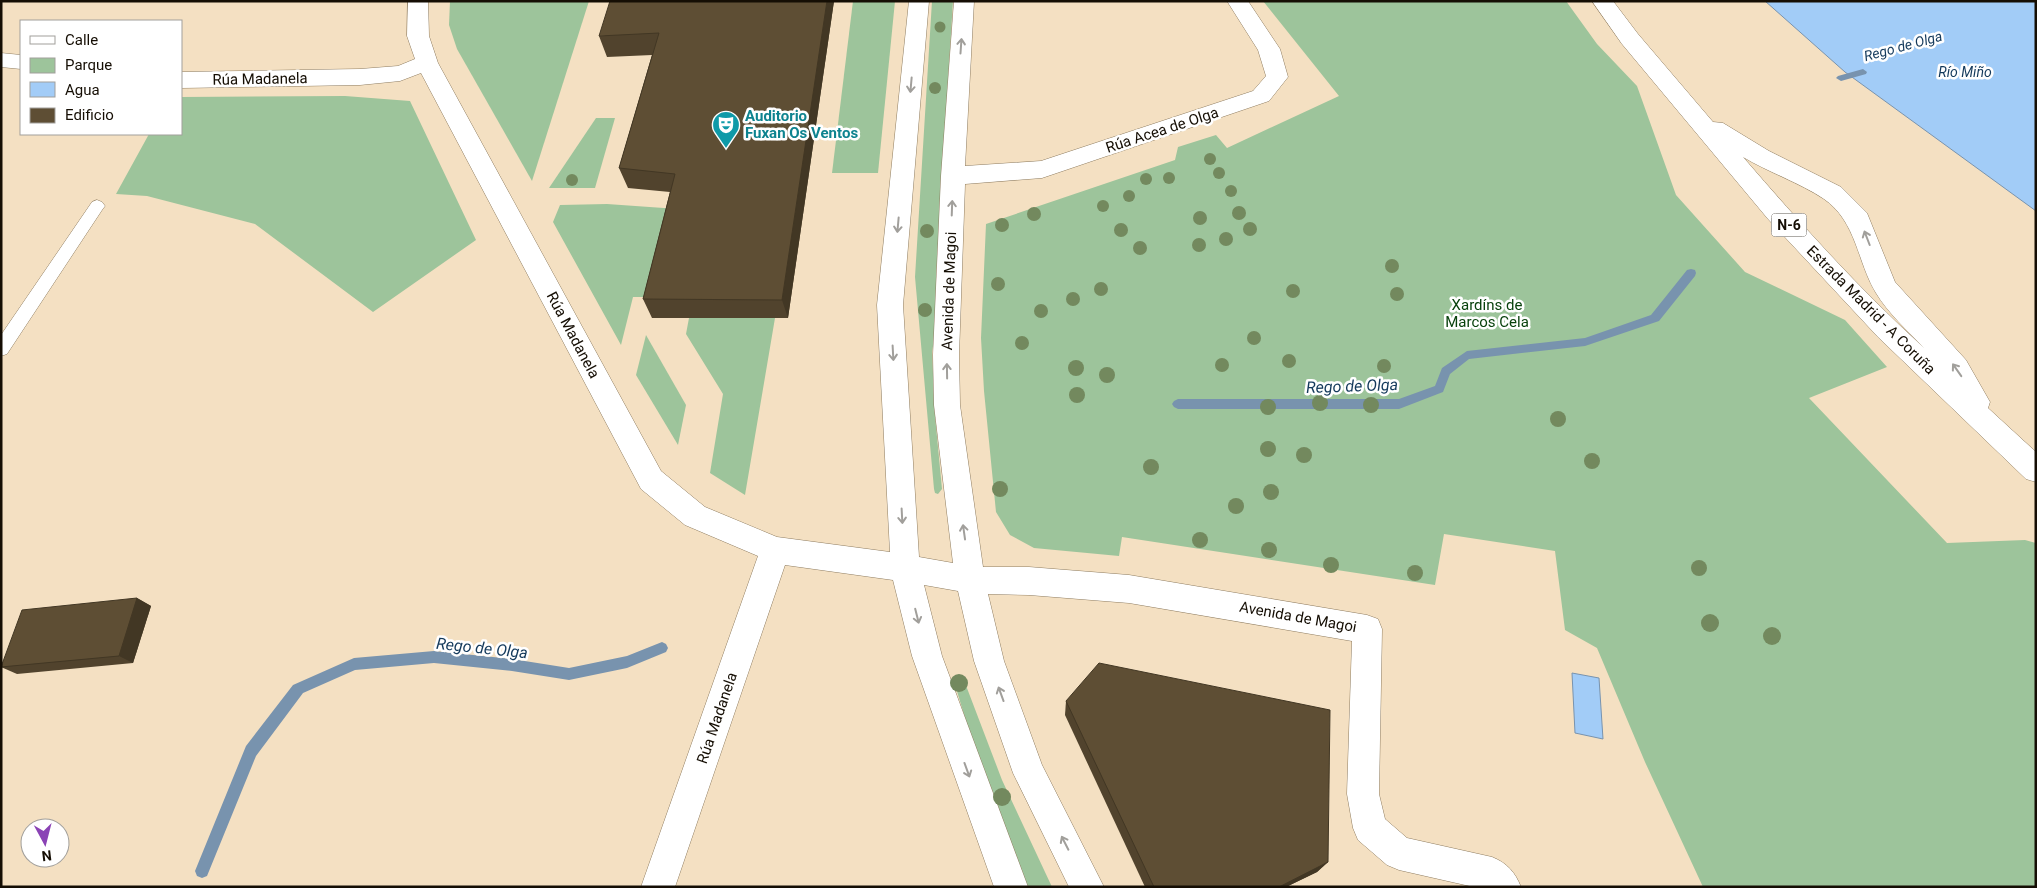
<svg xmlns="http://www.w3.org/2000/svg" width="2037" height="888" viewBox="0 0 2037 888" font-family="Roboto,sans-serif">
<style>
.green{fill:#9dc49b}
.water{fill:#a2ccf7;stroke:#7893ae}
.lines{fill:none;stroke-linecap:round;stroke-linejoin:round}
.stream{fill:#7893ae;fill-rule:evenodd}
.service-casing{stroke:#8f7d61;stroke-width:1}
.minor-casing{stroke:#8f7d61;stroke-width:1}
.trunk-casing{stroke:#8f7d61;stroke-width:1}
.service{fill:#fff;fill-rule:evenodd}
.minor{fill:#fff;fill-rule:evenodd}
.trunk{fill:#fff;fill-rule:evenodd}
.tree{fill:#73895e}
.wall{fill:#51432d}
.shaded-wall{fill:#423724}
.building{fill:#5e4e34;stroke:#423724}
.oneway{stroke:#a19f9b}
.labels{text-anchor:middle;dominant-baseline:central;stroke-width:5;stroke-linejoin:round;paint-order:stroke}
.far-water-label{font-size:14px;font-style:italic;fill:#13395b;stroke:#fff}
.shield{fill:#fff;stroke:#5b564f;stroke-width:1}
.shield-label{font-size:14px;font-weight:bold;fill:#150e04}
.street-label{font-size:15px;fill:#150e04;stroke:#fff}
.culture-label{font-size:15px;font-weight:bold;fill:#0d838f;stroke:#fff;text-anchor:start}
.park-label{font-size:15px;fill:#09420d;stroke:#fff}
.water-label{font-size:16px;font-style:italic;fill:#13395b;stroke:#fff}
</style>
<rect width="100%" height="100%" fill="#f4e0c2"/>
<g class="green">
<polygon points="450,1 589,1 532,181 457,49 449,25"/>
<polygon points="853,1 895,1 878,173 832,173"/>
<polygon points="932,1 953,1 936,278 936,328 932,352 935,416 942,489 938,494 935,493 934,489 915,277"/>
<polygon points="1263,1 1566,1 1597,44 1637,86 1676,195 1745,272 1845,320 1887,367 1809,398 1947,543 2025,540 2036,543 2036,887 1703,887 1645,762 1597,648 1565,630 1555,551 1444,534 1435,585 1122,537 1119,556 1034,548 1010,535 996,512 984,391 981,338 986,224 1175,160 1178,147 1216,135 1227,148 1339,96"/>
<polygon points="345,96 410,101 476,240 373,312 255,224 147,196 116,194 149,134 181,134 181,97"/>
<polygon points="596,118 615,118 595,188 549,188"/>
<polygon points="607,204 678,209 657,297 633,297 621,345 553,222 560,205"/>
<polygon points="689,318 775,318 745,495 710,473 723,394 686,334"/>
<polygon points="646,335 686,405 678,445 636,375"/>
<polygon points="962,675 1002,780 1052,887 1027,887 978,761 953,678"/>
</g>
<g class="water">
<polygon points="1765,1 2036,1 2036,211 1845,72"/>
<polygon points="1572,673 1599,678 1603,739 1575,733"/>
</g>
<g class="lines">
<g class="stream">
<polygon points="1863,69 1867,72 1866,74 1841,81 1836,78 1838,76"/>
<polygon points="1691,269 1695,270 1696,273 1695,276 1659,321 1585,346 1469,359 1450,374 1443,392 1399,409 1178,409 1174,407 1172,404 1174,401 1178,399 1399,399 1435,386 1442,368 1467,351 1585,338 1651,315 1687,270"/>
<polygon points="662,642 666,644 668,648 666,652 627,668 569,680 512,671 434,663 355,670 303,693 256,756 207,876 202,878 197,876 195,871 246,746 293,685 354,658 434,651 512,659 569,668 627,656"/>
</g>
<defs>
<polygon id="service" points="97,200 102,202 105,206 102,210 7,354 1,356 1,335 92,202"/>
<g id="minor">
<path d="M408,1h20l1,35 9,27 223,408 44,36 72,30 113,15 -13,-247 32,-304h20l-26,304 16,252 34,6 -19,-158 -1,-50 8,-179 13,-175h20l-9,165 76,-5 212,-70 13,-15 -8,-26 -31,-49h21l32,48 8,28 -19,24 -227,77 -77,6 -6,171 1,50 23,162h46l100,8 238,40 11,4 4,10 -3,165 6,25 22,19 85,19c15,6 23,15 29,30h-47l-75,-17 -12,-5 -29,-25 -5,-12 -6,-34 5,-153 -223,-38 -100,-8 -41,-1 16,67 38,104 62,122h-35l-56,-114 -39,-112 -16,-70 -34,-6 18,71 86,231h-34l-82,-231 -19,-76 -108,-15 -110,322h-34l117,-331 -73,-31 -44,-36 -220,-416 -21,8 -40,4 -179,3v-16l179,-3 38,-3 17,-7 -8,-23z"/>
<polygon points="1,53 21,55 21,69 1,67"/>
</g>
<path id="trunk" d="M1592,1h21l25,33 75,88 10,1 46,28 72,36 26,26 28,69 71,78 24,42 -2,6 48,44v30l-10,-3 -148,-142 -110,-118 -146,-175zM1743,157c25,15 57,26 81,42 33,23 33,63 52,94 12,20 32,38 48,55 -65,-59 -124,-125 -181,-191z"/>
</defs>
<use href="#service" class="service-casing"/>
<use href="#minor" class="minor-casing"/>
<use href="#trunk" class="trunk-casing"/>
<use href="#service" class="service"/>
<use href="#minor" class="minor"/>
<use href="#trunk" class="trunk"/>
</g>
<g class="tree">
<circle cx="940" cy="27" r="5.5"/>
<circle cx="935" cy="88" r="6"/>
<circle cx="1210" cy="159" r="6"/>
<circle cx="1219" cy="173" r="6"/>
<circle cx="1169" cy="178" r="6"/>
<circle cx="1146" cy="179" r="6"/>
<circle cx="572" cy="180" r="6"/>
<circle cx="1231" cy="191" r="6"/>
<circle cx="1129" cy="196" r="6"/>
<circle cx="1103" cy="206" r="6"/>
<circle cx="1239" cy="213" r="7"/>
<circle cx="1034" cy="214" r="7"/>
<circle cx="1200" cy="218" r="7"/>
<circle cx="1002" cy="225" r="7"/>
<circle cx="1250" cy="229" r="7"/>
<circle cx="1121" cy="230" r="7"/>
<circle cx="927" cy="231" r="7"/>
<circle cx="1226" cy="239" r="7"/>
<circle cx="1199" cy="245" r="7"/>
<circle cx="1140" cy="248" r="7"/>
<circle cx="1392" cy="266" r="7"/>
<circle cx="998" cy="284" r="7"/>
<circle cx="1101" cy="289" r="7"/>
<circle cx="1293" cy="291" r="7"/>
<circle cx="1397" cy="294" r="7"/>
<circle cx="1073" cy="299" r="7"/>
<circle cx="925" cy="310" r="7"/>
<circle cx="1041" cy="311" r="7"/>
<circle cx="1254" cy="338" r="7"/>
<circle cx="1022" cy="343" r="7"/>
<circle cx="1289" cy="361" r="7"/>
<circle cx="1222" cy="365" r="7"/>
<circle cx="1384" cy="366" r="7"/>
<circle cx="1076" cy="368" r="8"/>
<circle cx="1107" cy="375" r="8"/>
<circle cx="1077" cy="395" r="8"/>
<circle cx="1320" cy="403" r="8"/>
<circle cx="1371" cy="405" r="8"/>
<circle cx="1268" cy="407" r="8"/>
<circle cx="1558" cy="419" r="8"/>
<circle cx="1268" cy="449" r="8"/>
<circle cx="1304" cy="455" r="8"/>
<circle cx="1592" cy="461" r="8"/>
<circle cx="1151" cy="467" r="8"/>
<circle cx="1000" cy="489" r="8"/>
<circle cx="1271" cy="492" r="8"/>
<circle cx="1236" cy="506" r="8"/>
<circle cx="1200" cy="540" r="8"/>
<circle cx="1269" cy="550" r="8"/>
<circle cx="1331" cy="565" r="8"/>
<circle cx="1699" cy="568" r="8"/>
<circle cx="1415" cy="573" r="8"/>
<circle cx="1710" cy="623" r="9"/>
<circle cx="1772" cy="636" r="9"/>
<circle cx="959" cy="683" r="9"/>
<circle cx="1002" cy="797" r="9"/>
</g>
<g class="wall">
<polygon points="834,1 788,318 652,318 643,299 670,192 628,188 619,168 652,55 607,57 599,36"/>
<polygon points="137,598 151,606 133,663 17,674 1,667"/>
<polygon points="1066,701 1328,862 1317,872 1286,887 1145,887 1065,715"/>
</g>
<g class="shaded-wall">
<polygon points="827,1 834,1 788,318 782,300"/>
<polygon points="137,598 151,606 133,663 119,656"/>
<polygon points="1328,862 1317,872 1286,887 1279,887"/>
</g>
<g class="building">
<polygon points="610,1 827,1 782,300 643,299 675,174 619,168 659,33 599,36"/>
<polygon points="137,598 119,656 1,667 22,610"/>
<polygon points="1099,663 1330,710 1328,862 1279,887 1154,887 1066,701"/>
</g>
<defs><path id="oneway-shaft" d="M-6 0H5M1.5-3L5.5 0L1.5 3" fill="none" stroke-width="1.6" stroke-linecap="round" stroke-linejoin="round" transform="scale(1.25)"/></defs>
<g class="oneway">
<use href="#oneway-shaft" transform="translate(961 46) rotate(-86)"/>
<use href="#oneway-shaft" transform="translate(911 85) rotate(95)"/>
<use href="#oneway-shaft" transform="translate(952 208) rotate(-88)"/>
<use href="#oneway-shaft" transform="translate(898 225) rotate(95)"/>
<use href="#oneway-shaft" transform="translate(1867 238) rotate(-111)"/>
<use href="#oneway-shaft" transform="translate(893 353) rotate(87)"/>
<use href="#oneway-shaft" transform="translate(1957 370) rotate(-125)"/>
<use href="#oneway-shaft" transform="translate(947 371) rotate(-91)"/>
<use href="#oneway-shaft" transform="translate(902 516) rotate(87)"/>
<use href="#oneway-shaft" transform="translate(964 532) rotate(-98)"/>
<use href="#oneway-shaft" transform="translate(917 616) rotate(76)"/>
<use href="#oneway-shaft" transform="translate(1001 694) rotate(-110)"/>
<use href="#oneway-shaft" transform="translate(967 770) rotate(70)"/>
<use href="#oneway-shaft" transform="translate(1065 843) rotate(-117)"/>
</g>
<defs>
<symbol id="theatre-pin" viewBox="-11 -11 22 30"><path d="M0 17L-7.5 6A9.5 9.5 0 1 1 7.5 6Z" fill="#0f9aa8" stroke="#fff"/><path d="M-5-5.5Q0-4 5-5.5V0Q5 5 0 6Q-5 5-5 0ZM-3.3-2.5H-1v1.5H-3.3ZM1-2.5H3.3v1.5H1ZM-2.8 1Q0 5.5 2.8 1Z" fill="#fff"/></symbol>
</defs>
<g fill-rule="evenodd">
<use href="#theatre-pin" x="710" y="109" width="32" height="43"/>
</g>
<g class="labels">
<g class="far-water-label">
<text transform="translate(1903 46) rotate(-15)">Rego de Olga</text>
<text x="1965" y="72">Río Miño</text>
</g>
<rect class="shield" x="1771.5" y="213.5" width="35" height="23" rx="4"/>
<g class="shield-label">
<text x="1789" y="225">N-6</text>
</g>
<g class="street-label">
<text transform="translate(260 79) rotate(-1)">Rúa Madanela</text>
<text transform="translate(1162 130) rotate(-18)">Rúa Acea de Olga</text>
<text transform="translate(949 291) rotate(-88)">Avenida de Magoi</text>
<text transform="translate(1871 310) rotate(45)">Estrada Madrid - A Coruña</text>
<text transform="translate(573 335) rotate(62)">Rúa Madanela</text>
<text transform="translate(1298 617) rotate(10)">Avenida de Magoi</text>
<text transform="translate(717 718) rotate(-71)">Rúa Madanela</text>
</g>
<g class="culture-label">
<text x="745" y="116">Auditorio<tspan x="745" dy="17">Fuxan Os Ventos</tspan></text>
</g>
<g class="park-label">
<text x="1487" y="305">Xardíns de<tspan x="1487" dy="17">Marcos Cela</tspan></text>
</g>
<g class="water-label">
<text transform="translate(1352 386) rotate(-2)">Rego de Olga</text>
<text transform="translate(482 648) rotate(6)">Rego de Olga</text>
</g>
</g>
<rect width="2037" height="888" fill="none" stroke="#150e04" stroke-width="5"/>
<rect x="20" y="20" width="162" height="115" fill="#ffffff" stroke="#a19f9b"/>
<rect x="30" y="36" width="25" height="8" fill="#ffffff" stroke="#a19f9b"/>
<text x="65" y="45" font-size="15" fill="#150e04">Calle</text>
<rect x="30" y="58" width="25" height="15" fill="#9dc49b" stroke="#a19f9b"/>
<text x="65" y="70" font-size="15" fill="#150e04">Parque</text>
<rect x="30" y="82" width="25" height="15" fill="#a2ccf7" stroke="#a19f9b"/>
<text x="65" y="95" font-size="15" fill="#150e04">Agua</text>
<rect x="30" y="108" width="25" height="15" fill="#5e4e34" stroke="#a19f9b"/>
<text x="65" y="120" font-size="15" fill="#150e04">Edificio</text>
<g transform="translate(45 843) rotate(173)"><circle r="24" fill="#ffffff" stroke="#a19f9b"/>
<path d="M0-4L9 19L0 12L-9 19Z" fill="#8a42b5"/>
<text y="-8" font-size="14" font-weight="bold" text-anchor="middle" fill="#150e04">N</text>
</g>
</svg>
